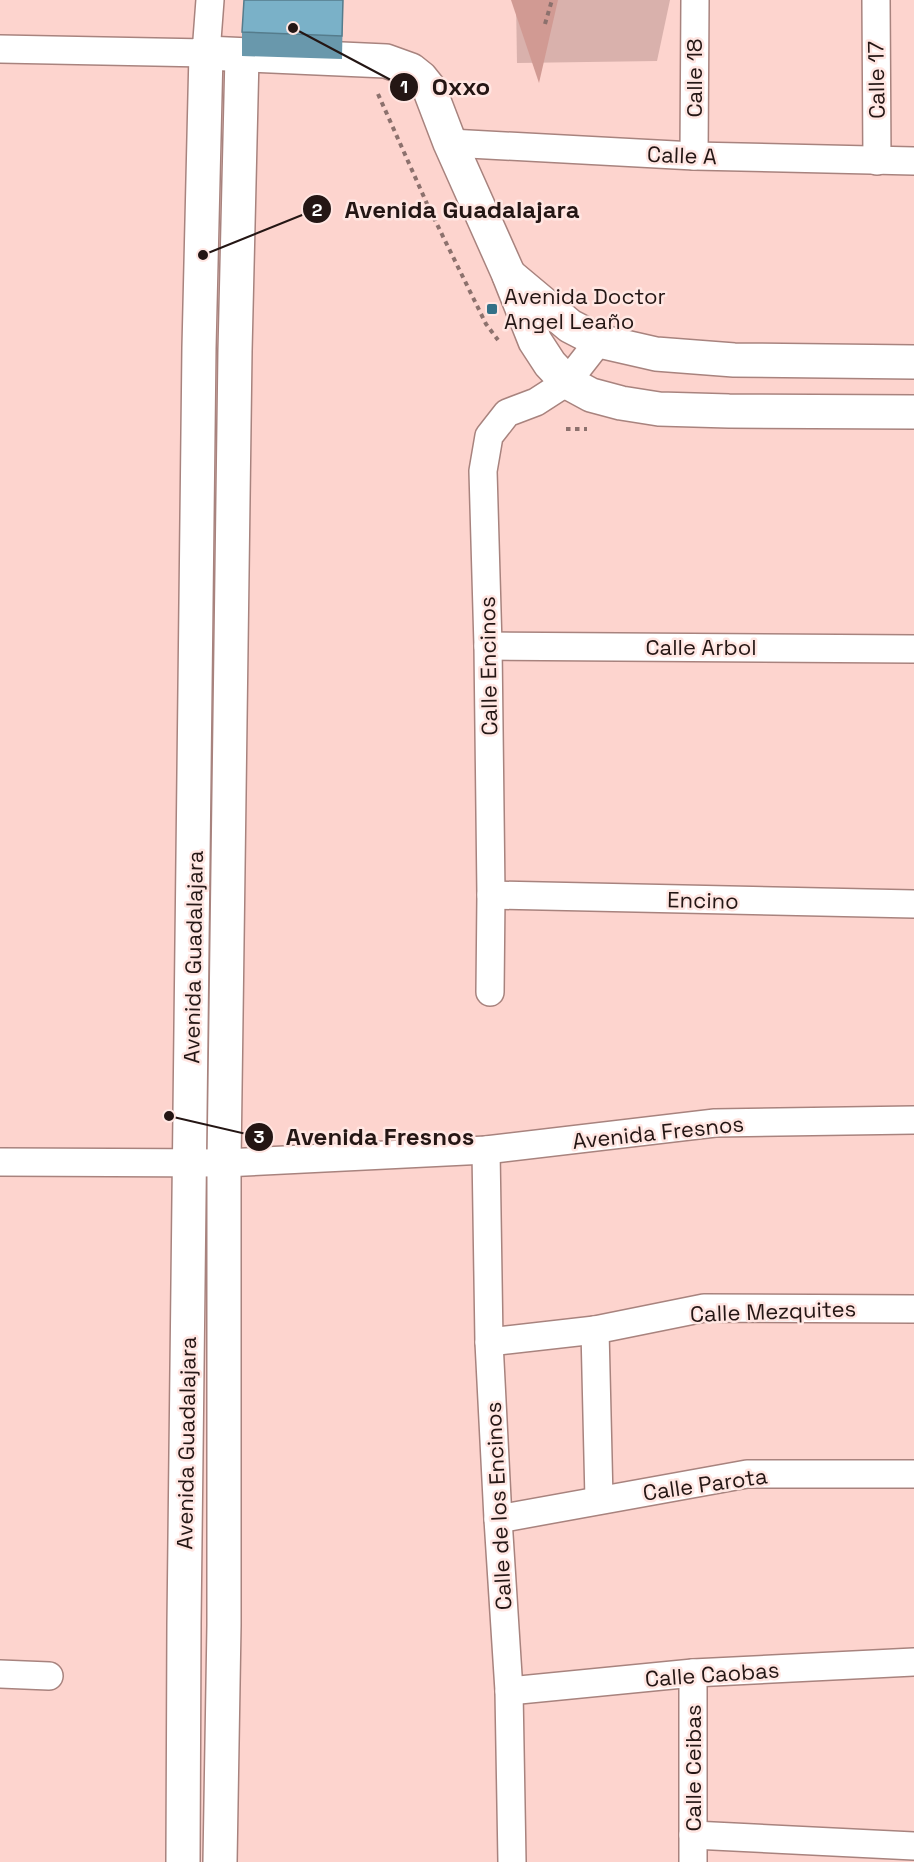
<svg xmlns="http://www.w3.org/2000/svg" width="914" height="1862" viewBox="0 0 914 1862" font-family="'Space Grotesk',sans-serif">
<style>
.green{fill:#d9b1ac}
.forest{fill:#d19a93}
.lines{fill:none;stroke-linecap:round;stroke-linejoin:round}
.street-casing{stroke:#a8837e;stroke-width:30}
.secondary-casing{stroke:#a8837e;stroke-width:36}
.path{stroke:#8c716d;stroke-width:4;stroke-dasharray:4.5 4.5;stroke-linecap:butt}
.street{stroke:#fff;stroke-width:27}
.secondary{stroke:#fff;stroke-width:33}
.wall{fill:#6998ac}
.building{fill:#7ab1c8;stroke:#557c8c;stroke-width:1.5}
.poi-dot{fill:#337087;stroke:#ffe6e2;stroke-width:2}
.labels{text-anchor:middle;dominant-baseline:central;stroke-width:5;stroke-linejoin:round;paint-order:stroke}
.street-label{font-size:22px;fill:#241614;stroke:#ffe6e2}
.poi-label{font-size:22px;fill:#241614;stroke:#ffe6e2;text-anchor:start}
.leader{fill:none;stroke:#241614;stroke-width:2}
.callout-dot{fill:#241614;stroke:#ffe6e2;stroke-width:2}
.mark-label{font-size:18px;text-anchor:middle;font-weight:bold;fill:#fff}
.callout-label{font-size:24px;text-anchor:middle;font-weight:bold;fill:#241614;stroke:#ffe6e2;stroke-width:5;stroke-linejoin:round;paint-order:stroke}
</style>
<rect width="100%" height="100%" fill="#fdd4ce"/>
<polygon class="green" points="516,0 670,0 657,61 517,63"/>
<polygon class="forest" points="511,0 558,0 539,83"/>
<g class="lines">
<defs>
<g id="street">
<polyline points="876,0 877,161"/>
<polyline points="0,49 206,53 210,0"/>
<polyline points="450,143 694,156 914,161"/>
<polyline points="694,156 695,0"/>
<polyline points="488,646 914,649"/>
<polyline points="491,895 914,904"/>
<polyline points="490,992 491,895 488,646 483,471 489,436 507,413 536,402 567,382 599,341"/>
<polyline points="486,1150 489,1342 498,1519 509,1691 512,1862"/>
<polyline points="0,1162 224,1163 486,1150 715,1123 914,1120"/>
<polyline points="595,1330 599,1500"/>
<polyline points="489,1342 595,1330 704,1308 914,1309"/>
<polyline points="498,1519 747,1474 914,1474"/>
<polyline points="693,1673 693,1862"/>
<polyline points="0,1674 49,1676"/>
<polyline points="509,1691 693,1673 914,1662"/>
<polyline points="693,1835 914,1846"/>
</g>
<g id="secondary">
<polyline points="509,275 570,326 599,341 656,354 734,360 914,362"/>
<polyline points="183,1862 184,1624 199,348 206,53 386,61 411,70 421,78 429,88 450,143 508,273 535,341 550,364 567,382 591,395 621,403 659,409 729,411 914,412"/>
<polyline points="220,1862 224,1625 224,1163 235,351 242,56"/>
</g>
</defs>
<use href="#street" class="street-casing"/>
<use href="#secondary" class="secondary-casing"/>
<g class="path">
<polyline points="545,24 552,0"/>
<polyline points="378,94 428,206 486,324 498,340"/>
<polyline points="566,429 587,429"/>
</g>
<use href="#street" class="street"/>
<use href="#secondary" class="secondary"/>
</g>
<polygon class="wall" points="343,0 342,59 242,56 242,32"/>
<polygon class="building" points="244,0 343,0 342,36 242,32"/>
<rect class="poi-dot" x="486" y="303" width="12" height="12" rx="3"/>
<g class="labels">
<g class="street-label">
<text transform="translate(694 78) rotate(-90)">Calle 18</text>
<text transform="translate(876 80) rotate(-91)">Calle 17</text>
<text transform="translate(682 155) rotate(2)">Calle A</text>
<text x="701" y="647">Calle Arbol</text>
<text transform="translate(488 666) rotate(-91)">Calle Encinos</text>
<text transform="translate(703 900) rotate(1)">Encino</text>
<text transform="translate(193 957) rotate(-89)">Avenida Guadalajara</text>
<text transform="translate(658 1132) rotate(-6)">Avenida Fresnos</text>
<text transform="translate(773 1311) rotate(-2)">Calle Mezquites</text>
<text transform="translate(186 1443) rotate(-89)">Avenida Guadalajara</text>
<text transform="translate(705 1484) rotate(-8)">Calle Parota</text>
<text transform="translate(498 1506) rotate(-93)">Calle de los Encinos</text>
<text transform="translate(712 1674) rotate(-4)">Calle Caobas</text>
<text transform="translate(693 1768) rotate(-90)">Calle Ceibas</text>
</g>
<g class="poi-label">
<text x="504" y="296">Avenida Doctor<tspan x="504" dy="25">Angel Leaño</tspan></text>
</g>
</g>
<path class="leader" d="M293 28L404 87M203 255L317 209M169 1116L259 1137"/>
<g class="callout-dot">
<circle cx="293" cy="28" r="6"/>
<circle cx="203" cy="255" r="6"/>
<circle cx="169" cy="1116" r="6"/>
<circle cx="404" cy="87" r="15"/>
<circle cx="317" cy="209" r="15"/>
<circle cx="259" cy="1137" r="15"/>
</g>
<g class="mark-label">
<text x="404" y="93">1</text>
<text x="317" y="216">2</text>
<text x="259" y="1143">3</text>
</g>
<g class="callout-label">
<text x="461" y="95">Oxxo</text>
<text x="462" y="218">Avenida Guadalajara</text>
<text x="380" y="1145">Avenida Fresnos</text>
</g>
</svg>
